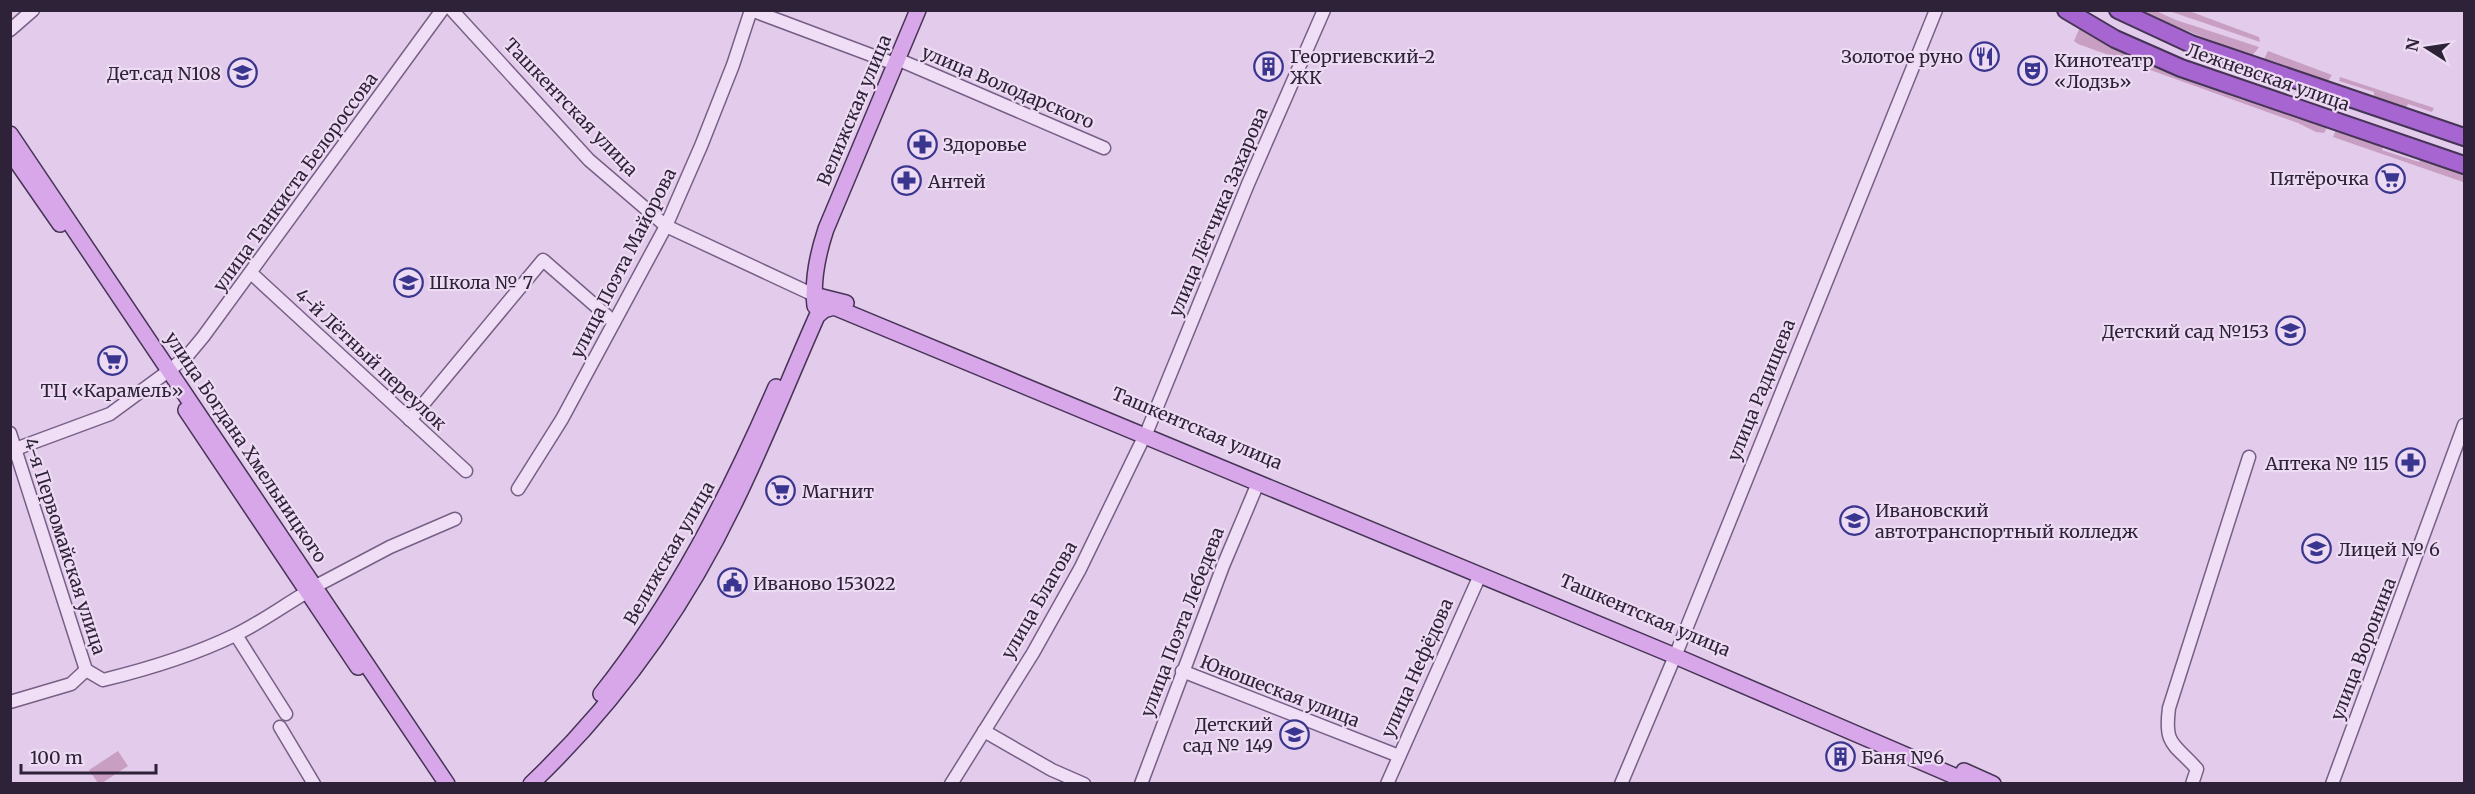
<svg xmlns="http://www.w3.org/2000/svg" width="2475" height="794" viewBox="0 0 2475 794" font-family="Merriweather,serif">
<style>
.green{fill:#c89fc2}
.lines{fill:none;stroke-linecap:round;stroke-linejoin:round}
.minor-casing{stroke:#766086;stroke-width:15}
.major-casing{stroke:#453455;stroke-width:18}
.highway-casing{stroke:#453455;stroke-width:20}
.minor{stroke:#f0ddf6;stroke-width:12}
.major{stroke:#d8a7e9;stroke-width:15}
.highway{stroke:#a665d0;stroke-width:16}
.labels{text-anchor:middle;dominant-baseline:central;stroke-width:4.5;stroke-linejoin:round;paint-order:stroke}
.poi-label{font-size:18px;fill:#2e2238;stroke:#eddaf3;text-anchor:start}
.street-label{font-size:18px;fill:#2e2238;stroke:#eddaf3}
</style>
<rect width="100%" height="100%" fill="#e3cbeb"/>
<g class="green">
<polygon points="2147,11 2156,11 2176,20 2259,47 2252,56 2146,15"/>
<polygon points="2169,11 2189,11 2259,37 2260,42"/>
<polygon points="2080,27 2227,90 2229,95 2245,101 2247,97 2326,124 2327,128 2324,133 2316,132 2298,123 2078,44 2074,41"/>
<polygon points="2268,51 2332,75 2328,81 2264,59"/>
<polygon points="2340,77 2434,108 2432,112 2408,104 2406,108 2374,96 2374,92 2339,81"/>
<polygon points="2337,127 2384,143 2382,150 2419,162 2422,155 2440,161 2444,168 2464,175 2463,182 2333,137"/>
<polygon points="118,751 128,766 102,783 98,783 89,770"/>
</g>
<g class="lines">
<defs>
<g id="minor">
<polyline points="452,10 589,160 666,226 814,295"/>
<polyline points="751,10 895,64"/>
<polyline points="10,30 33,10"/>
<polyline points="897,59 1104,148"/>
<polyline points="251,273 466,471"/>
<polyline points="171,369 188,355 203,337 442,10"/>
<polyline points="410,420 543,260 614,322"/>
<polyline points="1148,429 1248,184 1324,10"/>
<polyline points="10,433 86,670"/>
<polyline points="10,451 110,414 163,375"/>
<polyline points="518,489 562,419 666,226 701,146 733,65 751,10"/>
<polyline points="316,586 390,547 455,519"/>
<polyline points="236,635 286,714"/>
<polyline points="1678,649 1936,10"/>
<polyline points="1182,671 1399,756"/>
<path d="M10,702l61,-18 15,-14 17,10c45,-11 91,-25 132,-45 25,-12 48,-29 72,-43"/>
<polyline points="280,727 314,784"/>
<polyline points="984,731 1052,770 1084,784"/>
<polyline points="951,784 1033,653 1080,569 1145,435"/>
<polyline points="1141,784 1223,566 1258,483"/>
<polyline points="1387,784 1480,575"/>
<polyline points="1621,784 1675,656"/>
<path d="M2192,784l5,-15c-23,-26 -33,-23 -28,-61l80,-251"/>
<polyline points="2332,784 2464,425"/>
</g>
<g id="major">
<polyline points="10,134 447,784"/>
<polyline points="10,152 60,224"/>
<polyline points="814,295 846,303"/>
<path d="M815,306c-3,-26 3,-53 11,-77l92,-219"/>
<polyline points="186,410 358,667"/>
<path d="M601,694c74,-93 128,-199 175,-307"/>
<polyline points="1964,771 1993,784"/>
<path d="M531,784c84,-80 153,-176 203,-280 30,-61 55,-125 83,-188l7,-6 10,-3 841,349 298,128"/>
</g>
<g id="highway">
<polyline points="2066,10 2115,39 2181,68 2464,165"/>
<polyline points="2118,10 2191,44 2464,137"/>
</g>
</defs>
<use href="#minor" class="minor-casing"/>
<use href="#major" class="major-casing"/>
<use href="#highway" class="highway-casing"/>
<use href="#minor" class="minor"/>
<use href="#major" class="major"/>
<use href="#highway" class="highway"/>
</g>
<defs>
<symbol id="restaurant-ring" viewBox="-11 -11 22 22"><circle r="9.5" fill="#eddaf3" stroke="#3a368f" stroke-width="1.5"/><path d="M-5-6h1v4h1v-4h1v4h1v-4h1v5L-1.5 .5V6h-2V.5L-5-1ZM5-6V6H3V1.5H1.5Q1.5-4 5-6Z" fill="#3a368f"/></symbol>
<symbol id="building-ring" viewBox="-11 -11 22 22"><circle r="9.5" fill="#eddaf3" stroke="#3a368f" stroke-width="1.5"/><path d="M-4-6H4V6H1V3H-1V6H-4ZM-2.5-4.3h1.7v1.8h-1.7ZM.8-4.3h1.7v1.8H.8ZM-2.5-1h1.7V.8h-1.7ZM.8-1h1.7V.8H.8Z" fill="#3a368f"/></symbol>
<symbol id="theatre-ring" viewBox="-11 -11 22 22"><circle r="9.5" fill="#eddaf3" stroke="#3a368f" stroke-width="1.5"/><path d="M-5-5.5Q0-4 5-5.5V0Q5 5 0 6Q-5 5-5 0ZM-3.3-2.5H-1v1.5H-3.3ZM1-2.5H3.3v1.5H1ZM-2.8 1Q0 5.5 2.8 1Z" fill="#3a368f"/></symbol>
<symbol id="school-ring" viewBox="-11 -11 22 22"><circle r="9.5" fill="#eddaf3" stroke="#3a368f" stroke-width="1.5"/><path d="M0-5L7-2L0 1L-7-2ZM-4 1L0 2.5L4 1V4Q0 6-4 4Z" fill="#3a368f"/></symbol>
<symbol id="pharmacy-ring" viewBox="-11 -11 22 22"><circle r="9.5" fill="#eddaf3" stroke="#3a368f" stroke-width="1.5"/><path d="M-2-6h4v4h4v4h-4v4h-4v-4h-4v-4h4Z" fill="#3a368f"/></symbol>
<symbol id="supermarket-ring" viewBox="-11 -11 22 22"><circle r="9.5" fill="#eddaf3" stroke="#3a368f" stroke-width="1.5"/><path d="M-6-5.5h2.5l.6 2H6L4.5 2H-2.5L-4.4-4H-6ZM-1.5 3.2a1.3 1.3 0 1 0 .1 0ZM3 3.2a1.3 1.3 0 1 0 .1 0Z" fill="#3a368f"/></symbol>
<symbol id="university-ring" viewBox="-11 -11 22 22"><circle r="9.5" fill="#eddaf3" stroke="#3a368f" stroke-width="1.5"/><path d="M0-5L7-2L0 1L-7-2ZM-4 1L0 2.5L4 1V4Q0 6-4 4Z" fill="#3a368f"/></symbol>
<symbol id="civic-ring" viewBox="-11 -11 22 22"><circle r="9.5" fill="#eddaf3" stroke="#3a368f" stroke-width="1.5"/><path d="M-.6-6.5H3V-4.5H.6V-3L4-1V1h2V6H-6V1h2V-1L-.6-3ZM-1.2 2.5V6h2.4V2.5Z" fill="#3a368f"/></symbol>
</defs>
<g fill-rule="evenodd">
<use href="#restaurant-ring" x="1968" y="40" width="33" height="33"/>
<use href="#building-ring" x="1252" y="50" width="33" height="33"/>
<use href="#theatre-ring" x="2016" y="54" width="33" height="33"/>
<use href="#school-ring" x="226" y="56" width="33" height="33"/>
<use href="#pharmacy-ring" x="906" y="128" width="33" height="33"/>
<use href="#supermarket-ring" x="2374" y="162" width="33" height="33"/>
<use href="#pharmacy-ring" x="890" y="164" width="33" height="33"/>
<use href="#school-ring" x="392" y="266" width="33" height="33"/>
<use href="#school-ring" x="2274" y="314" width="33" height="33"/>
<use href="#supermarket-ring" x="96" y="344" width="33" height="33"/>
<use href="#pharmacy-ring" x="2394" y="446" width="33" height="33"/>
<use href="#supermarket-ring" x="764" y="474" width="33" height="33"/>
<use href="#university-ring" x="1838" y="504" width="33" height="33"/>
<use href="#school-ring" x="2300" y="532" width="33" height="33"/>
<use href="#civic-ring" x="716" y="566" width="33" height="33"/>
<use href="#school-ring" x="1278" y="718" width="33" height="33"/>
<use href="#building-ring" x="1824" y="740" width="33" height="33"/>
</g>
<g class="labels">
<g class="poi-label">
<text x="1290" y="56">Георгиевский-2<tspan x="1290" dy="21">ЖК</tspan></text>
<text x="1963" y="56" text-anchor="end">Золотое руно</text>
<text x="2054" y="60">Кинотеатр<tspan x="2054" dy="21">«Лодзь»</tspan></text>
<text x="221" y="73" text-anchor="end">Дет.сад N108</text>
<text x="943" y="144">Здоровье</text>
<text x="2369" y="178" text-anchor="end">Пятёрочка</text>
<text x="928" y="181">Антей</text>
<text x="429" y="282">Школа № 7</text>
<text x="2269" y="331" text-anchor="end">Детский сад №153</text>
<text x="112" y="390" text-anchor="middle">ТЦ «Карамель»</text>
<text x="2389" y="463" text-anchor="end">Аптека № 115</text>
<text x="802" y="491">Магнит</text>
<text x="1875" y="510">Ивановский<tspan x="1875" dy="21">автотранспортный колледж</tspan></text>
<text x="2338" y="549">Лицей № 6</text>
<text x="753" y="583">Иваново 153022</text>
<text x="1273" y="724" text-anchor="end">Детский<tspan x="1273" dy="21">сад № 149</tspan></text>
<text x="1861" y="757">Баня №6</text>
</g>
<g class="street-label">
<text transform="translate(2268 77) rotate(19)">Лежневская улица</text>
<text transform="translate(1008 87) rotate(23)">улица Володарского</text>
<text transform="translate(571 107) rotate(46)">Ташкентская улица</text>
<text transform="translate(854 110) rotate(-67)">Велижская улица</text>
<text transform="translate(295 182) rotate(-54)">улица Танкиста Белороссова</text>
<text transform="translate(1218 212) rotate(-67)">улица Лётчика Захарова</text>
<text transform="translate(623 263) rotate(-63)">улица Поэта Майорова</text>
<text transform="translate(371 359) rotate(43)">4-й Лётный переулок</text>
<text transform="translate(1761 390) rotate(-68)">улица Радищева</text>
<text transform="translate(1197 428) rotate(23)">Ташкентская улица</text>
<text transform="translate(246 447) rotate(56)">улица Богдана Хмельницкого</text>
<text transform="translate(65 546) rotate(72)">4-я Первомайская улица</text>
<text transform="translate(669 553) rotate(-60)">Велижская улица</text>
<text transform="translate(1039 600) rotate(-60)">улица Благова</text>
<text transform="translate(1645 615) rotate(23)">Ташкентская улица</text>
<text transform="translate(1182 622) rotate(-69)">улица Поэта Лебедева</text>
<text transform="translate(2363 649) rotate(-69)">улица Воронина</text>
<text transform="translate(1417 668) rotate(-66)">улица Нефёдова</text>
<text transform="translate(1280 691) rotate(21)">Юношеская улица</text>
</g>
</g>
<rect width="2475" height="794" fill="none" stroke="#2e2238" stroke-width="24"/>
<g transform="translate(2427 48) rotate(282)" stroke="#eddaf3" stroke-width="4.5" paint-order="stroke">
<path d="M0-4.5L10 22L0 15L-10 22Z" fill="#2e2238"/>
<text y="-9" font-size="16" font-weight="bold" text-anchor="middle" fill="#2e2238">N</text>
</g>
<path d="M21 764v9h135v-9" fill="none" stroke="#2e2238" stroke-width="3"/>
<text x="30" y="764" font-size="18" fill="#2e2238" stroke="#eddaf3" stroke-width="4.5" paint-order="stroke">100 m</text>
</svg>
